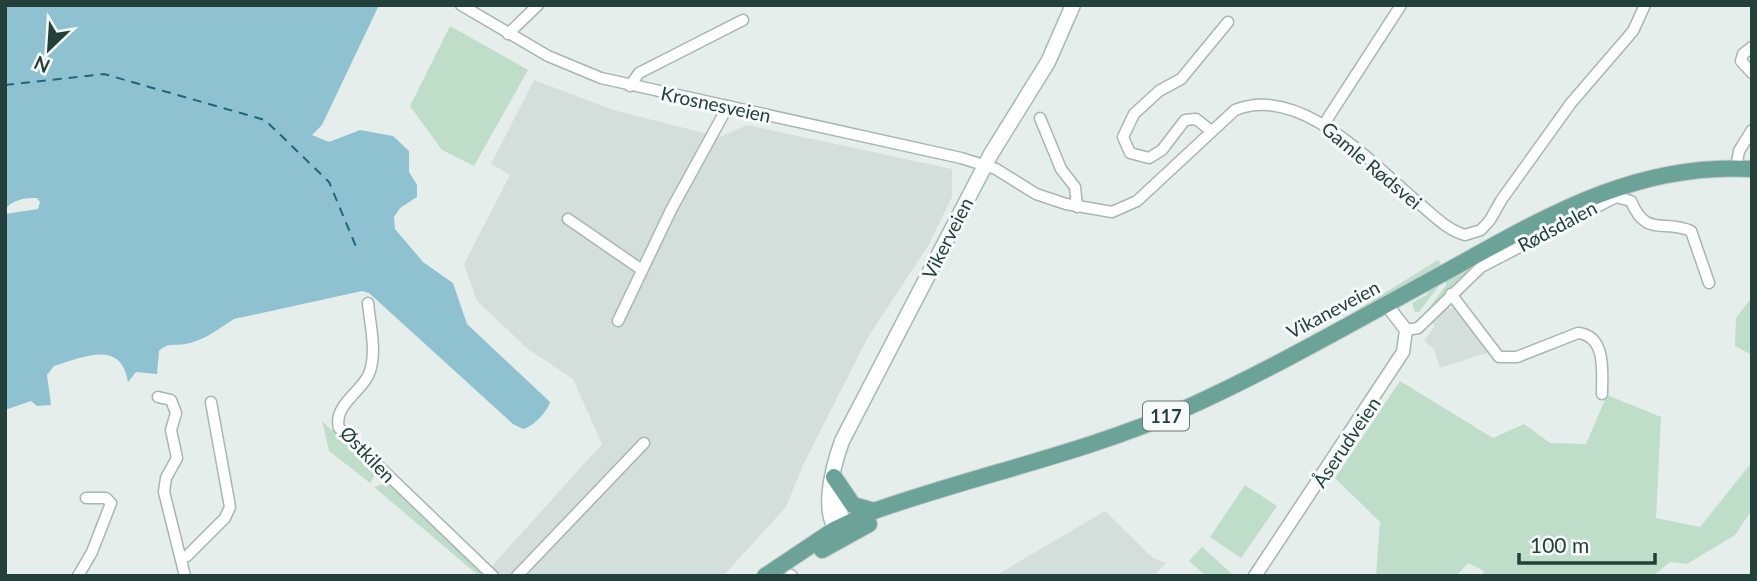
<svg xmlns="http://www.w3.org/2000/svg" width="1757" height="581" viewBox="0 0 1757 581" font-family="Lato,sans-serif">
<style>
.built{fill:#d4deda}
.green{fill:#bfdeca}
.water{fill:#8fc2d1}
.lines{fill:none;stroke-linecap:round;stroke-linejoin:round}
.ferry{stroke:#1f657c;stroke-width:2;stroke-dasharray:9 7;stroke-linecap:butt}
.minor-casing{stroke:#a7b6b3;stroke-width:13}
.tertiary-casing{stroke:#a7b6b3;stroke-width:15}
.secondary-casing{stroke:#a4bab4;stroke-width:17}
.primary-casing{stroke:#c2cac8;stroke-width:18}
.minor{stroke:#fff;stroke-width:10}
.tertiary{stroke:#fff;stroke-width:12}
.secondary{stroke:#fff;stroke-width:14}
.primary{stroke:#6ba399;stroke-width:16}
.labels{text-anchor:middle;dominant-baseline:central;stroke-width:6;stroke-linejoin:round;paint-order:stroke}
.shield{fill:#f6faf9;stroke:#637874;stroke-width:2}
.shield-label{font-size:18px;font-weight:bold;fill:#24403b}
.street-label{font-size:19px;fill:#24403b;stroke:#f6faf9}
</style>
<rect width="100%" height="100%" fill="#e5eeeb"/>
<g class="built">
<polygon points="534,80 613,110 720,137 747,125 952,169 952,197 928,246 868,337 803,465 786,507 723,576 483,576 602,444 573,379 528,349 477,301 464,264 510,175 491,164"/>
<polygon points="1446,307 1456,309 1489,352 1440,368 1434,349 1424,341 1435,326 1432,323"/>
<polygon points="1105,511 1153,558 1166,563 1154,576 995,576"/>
</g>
<g class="green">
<polygon points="450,26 528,70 474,166 442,150 410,106"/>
<polygon points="1627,188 1527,238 1420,320 1446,285 1446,281 1442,282 1419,312 1415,312 1412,303 1426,295 1435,283 1527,233"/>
<polygon points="1438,260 1442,266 1347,316"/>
<polygon points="1752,297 1752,355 1735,346 1736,318"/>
<polygon points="1400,381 1493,438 1524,424 1550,443 1586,444 1607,395 1661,417 1656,518 1700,527 1752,462 1752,510 1735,535 1687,564 1670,562 1653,576 1482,576 1484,571 1468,563 1456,576 1376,576 1380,522 1335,478"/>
<polygon points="322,421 377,472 370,483 329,451"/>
<polygon points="388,482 485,574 479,576 374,487"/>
<polygon points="1245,485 1277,506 1241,558 1210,537"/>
<polygon points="1202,547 1232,574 1230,576 1206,576 1189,561"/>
</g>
<path class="water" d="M5,5h374l-57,120 -10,10 17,7 31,-12 33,6 16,15v21l8,13v12l-17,11 -6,9 1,12 28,33 30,21 14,41 83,78c-3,10 -16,24 -27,27l-10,-5 -144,-131 -7,-2 -128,28c-14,9 -30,22 -49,25 -10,2 -17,-2 -26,7l-2,23 -21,-2 -8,10c-7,-43 -44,-25 -74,-16l-7,9 4,30 -14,1 -6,-5 -26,9v-196l33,-5 2,-7 -3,-4c-12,0 -23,1 -32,11z"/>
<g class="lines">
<polyline class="ferry" points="5,85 104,74 265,120 329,182 357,249"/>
<defs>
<g id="minor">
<path d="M461,5l87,51 53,22 360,80 35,11 40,25 30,10 46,8 25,-11 98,-91c67,-27 140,57 186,95 14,12 27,25 44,30l16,-5 9,-10 12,-21 69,-96 62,-72 12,-26"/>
<polyline points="508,34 538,5"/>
<polyline points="1752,47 1743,54 1741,61 1752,73"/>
<polyline points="630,86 639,73 743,20"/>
<polyline points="1040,118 1061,169 1075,187 1077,207"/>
<polyline points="1324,124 1401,5"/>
<polyline points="1210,130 1196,119 1185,120 1162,150 1149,158 1130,153 1123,137 1134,114 1159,91 1181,79 1228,22"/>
<polyline points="1736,168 1739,151 1752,130"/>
<polyline points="568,219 642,270"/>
<path d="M1451,294l48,63h18l61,-24c29,3 24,40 24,61"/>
<path d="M368,303c2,22 10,52 0,73 -9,17 -35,31 -29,52l154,148"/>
<polyline points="618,321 671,210 728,106"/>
<path d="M1406,330l12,-2 63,-61 135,-70 15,4c15,37 33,18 60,30l18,52"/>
<polyline points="158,397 171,400 176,413 171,430 177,458 166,478 164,492 185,576"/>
<polyline points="181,558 187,556 225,518 230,507 211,402"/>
<polyline points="791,575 792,576"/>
<polyline points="78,576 92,552 111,503 106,498 86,498"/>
<polyline points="517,576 644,443"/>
</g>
<polyline id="tertiary" points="1255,576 1403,352 1406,330 1386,304"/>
<g id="secondary">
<polyline points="837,490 844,536"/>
<path d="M843,536c-25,-17 -10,-70 -1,-95l149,-287 57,-92 25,-57"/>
</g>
<g id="primary">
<polyline points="834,477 853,505 874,511"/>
<polyline points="822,550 869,524"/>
<path d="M765,576l69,-46 40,-19c102,-36 211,-58 310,-102 89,-40 173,-89 258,-135 100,-55 191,-112 310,-105"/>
</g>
</defs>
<use href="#minor" class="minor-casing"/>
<use href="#tertiary" class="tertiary-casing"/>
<use href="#secondary" class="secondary-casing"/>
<use href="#primary" class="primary-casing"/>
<use href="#minor" class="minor"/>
<use href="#tertiary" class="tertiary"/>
<use href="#secondary" class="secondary"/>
<use href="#primary" class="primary"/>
</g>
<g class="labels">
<rect class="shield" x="1143" y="401.5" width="46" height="29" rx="5"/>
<g class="shield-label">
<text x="1166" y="416">117</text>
</g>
<g class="street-label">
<text transform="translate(716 104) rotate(12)">Krosnesveien</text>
<text transform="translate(1372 165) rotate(40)">Gamle Rødsvei</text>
<text transform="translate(1557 226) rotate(-28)">Rødsdalen</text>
<text transform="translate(947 238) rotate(-63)">Vikerveien</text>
<text transform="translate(1333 309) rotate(-28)">Vikaneveien</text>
<text transform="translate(1346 442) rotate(-56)">Åserudveien</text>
<text transform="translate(368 454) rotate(46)">Østkilen</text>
</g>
</g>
<rect width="1757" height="581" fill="none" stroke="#24403b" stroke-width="14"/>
<g transform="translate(49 49) rotate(205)" stroke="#f6faf9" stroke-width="5" paint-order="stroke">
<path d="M0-5L12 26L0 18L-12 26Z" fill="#24403b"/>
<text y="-10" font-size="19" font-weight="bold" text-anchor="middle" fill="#24403b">N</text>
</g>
<path d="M1519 553v10h136v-10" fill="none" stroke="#24403b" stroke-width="3.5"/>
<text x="1530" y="553" font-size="21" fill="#24403b" stroke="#f6faf9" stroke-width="5" paint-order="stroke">100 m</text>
</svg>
